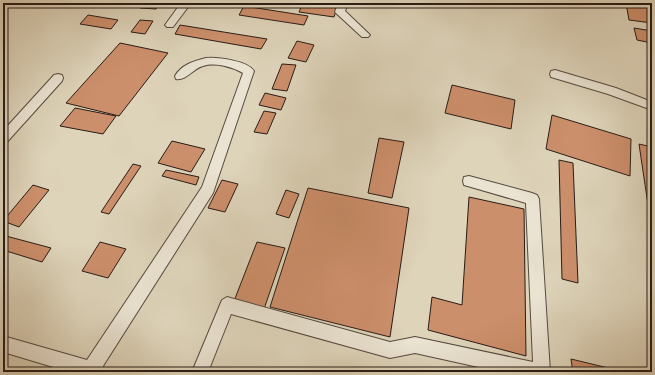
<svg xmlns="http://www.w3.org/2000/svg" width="655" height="375" viewBox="0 0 655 375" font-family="'EB Garamond',serif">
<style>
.building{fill:#cc8f6b;stroke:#291b16}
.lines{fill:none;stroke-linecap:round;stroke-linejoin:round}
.minor-casing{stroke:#56493f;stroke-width:2}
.minor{fill:#eae3d2;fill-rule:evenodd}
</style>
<rect width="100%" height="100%" fill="#ded4ba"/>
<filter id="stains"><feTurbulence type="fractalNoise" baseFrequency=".005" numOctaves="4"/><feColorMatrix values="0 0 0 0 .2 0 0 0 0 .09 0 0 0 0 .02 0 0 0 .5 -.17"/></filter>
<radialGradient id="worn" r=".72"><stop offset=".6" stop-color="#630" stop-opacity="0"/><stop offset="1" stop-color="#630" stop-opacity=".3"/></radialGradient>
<g class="building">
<polygon points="143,3 161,3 156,9 140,8"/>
<polygon points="303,3 339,3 334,17 299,12"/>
<polygon points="626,3 652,7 652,23 629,20"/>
<polygon points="244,6 308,16 304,25 239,15"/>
<polygon points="88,15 118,20 111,29 80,24"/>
<polygon points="140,20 153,21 145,34 131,32"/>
<polygon points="180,25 267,39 261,49 175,34"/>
<polygon points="634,28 652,31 652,43 637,40"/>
<polygon points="297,41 314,45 306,62 288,58"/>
<polygon points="120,43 168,53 119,116 66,103"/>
<polygon points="282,64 296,65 287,91 272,89"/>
<polygon points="452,85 515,100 511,129 445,113"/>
<polygon points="265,93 286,98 281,110 259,105"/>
<polygon points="75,108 116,116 103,134 60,126"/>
<polygon points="264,111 276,113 267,134 254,132"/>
<polygon points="552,115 631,139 630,176 546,149"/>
<polygon points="379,138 404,142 392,198 368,193"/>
<polygon points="172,141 205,149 191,172 158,163"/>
<polygon points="639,144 652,147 652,232"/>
<polygon points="559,160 573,163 578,283 562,279"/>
<polygon points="133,164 141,166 109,214 101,212"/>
<polygon points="166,170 199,177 196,185 162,176"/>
<polygon points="222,180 238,184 225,212 208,208"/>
<polygon points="33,185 49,190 19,227 3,221"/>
<polygon points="308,188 409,208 390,337 270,307"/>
<polygon points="286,190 299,194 289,218 276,214"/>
<polygon points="469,197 524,209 526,356 428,330 432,297 462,305"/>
<polygon points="6,236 51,248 42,262 3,250 3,240"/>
<polygon points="100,242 126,249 108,278 82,271"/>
<polygon points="257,242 285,248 264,309 234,301"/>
<polygon points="571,359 625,372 573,372"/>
</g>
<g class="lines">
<defs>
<g id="minor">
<polygon points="181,3 191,3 173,27 167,27 165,25"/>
<polygon points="338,3 348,3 345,11 368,33 370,35 368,37 362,37 337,14 335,12"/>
<path d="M206,58c12,-1 42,3 48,13l-41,122 -110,173 3,6h-36l-67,-20v-16l84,24 115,-173 41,-114c-11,-6 -27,-11 -40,-7 -9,2 -17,15 -27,13l-1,-3c6,-11 19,-15 31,-18z"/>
<polygon points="555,70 616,88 652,102 652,110 608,94 551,77 550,74 551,71"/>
<polygon points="58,74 62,75 63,78 62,81 7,142 3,144 3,131 54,75"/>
<polygon points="469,176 532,193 537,195 539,199 550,372 501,372 415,353 390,358 231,314 208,372 192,372 222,300 227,297 390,342 415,337 533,362 526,203 464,185 463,181 464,177"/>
</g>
</defs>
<use href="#minor" class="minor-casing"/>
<use href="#minor" class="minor"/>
</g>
<rect width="655" height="375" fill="none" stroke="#ded4ba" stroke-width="16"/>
<rect x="4" y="4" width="647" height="367" fill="none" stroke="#291b16" stroke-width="2"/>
<rect x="8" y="8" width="639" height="359" fill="none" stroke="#291b16"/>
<rect width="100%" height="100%" filter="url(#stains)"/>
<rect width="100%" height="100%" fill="url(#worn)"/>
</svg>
